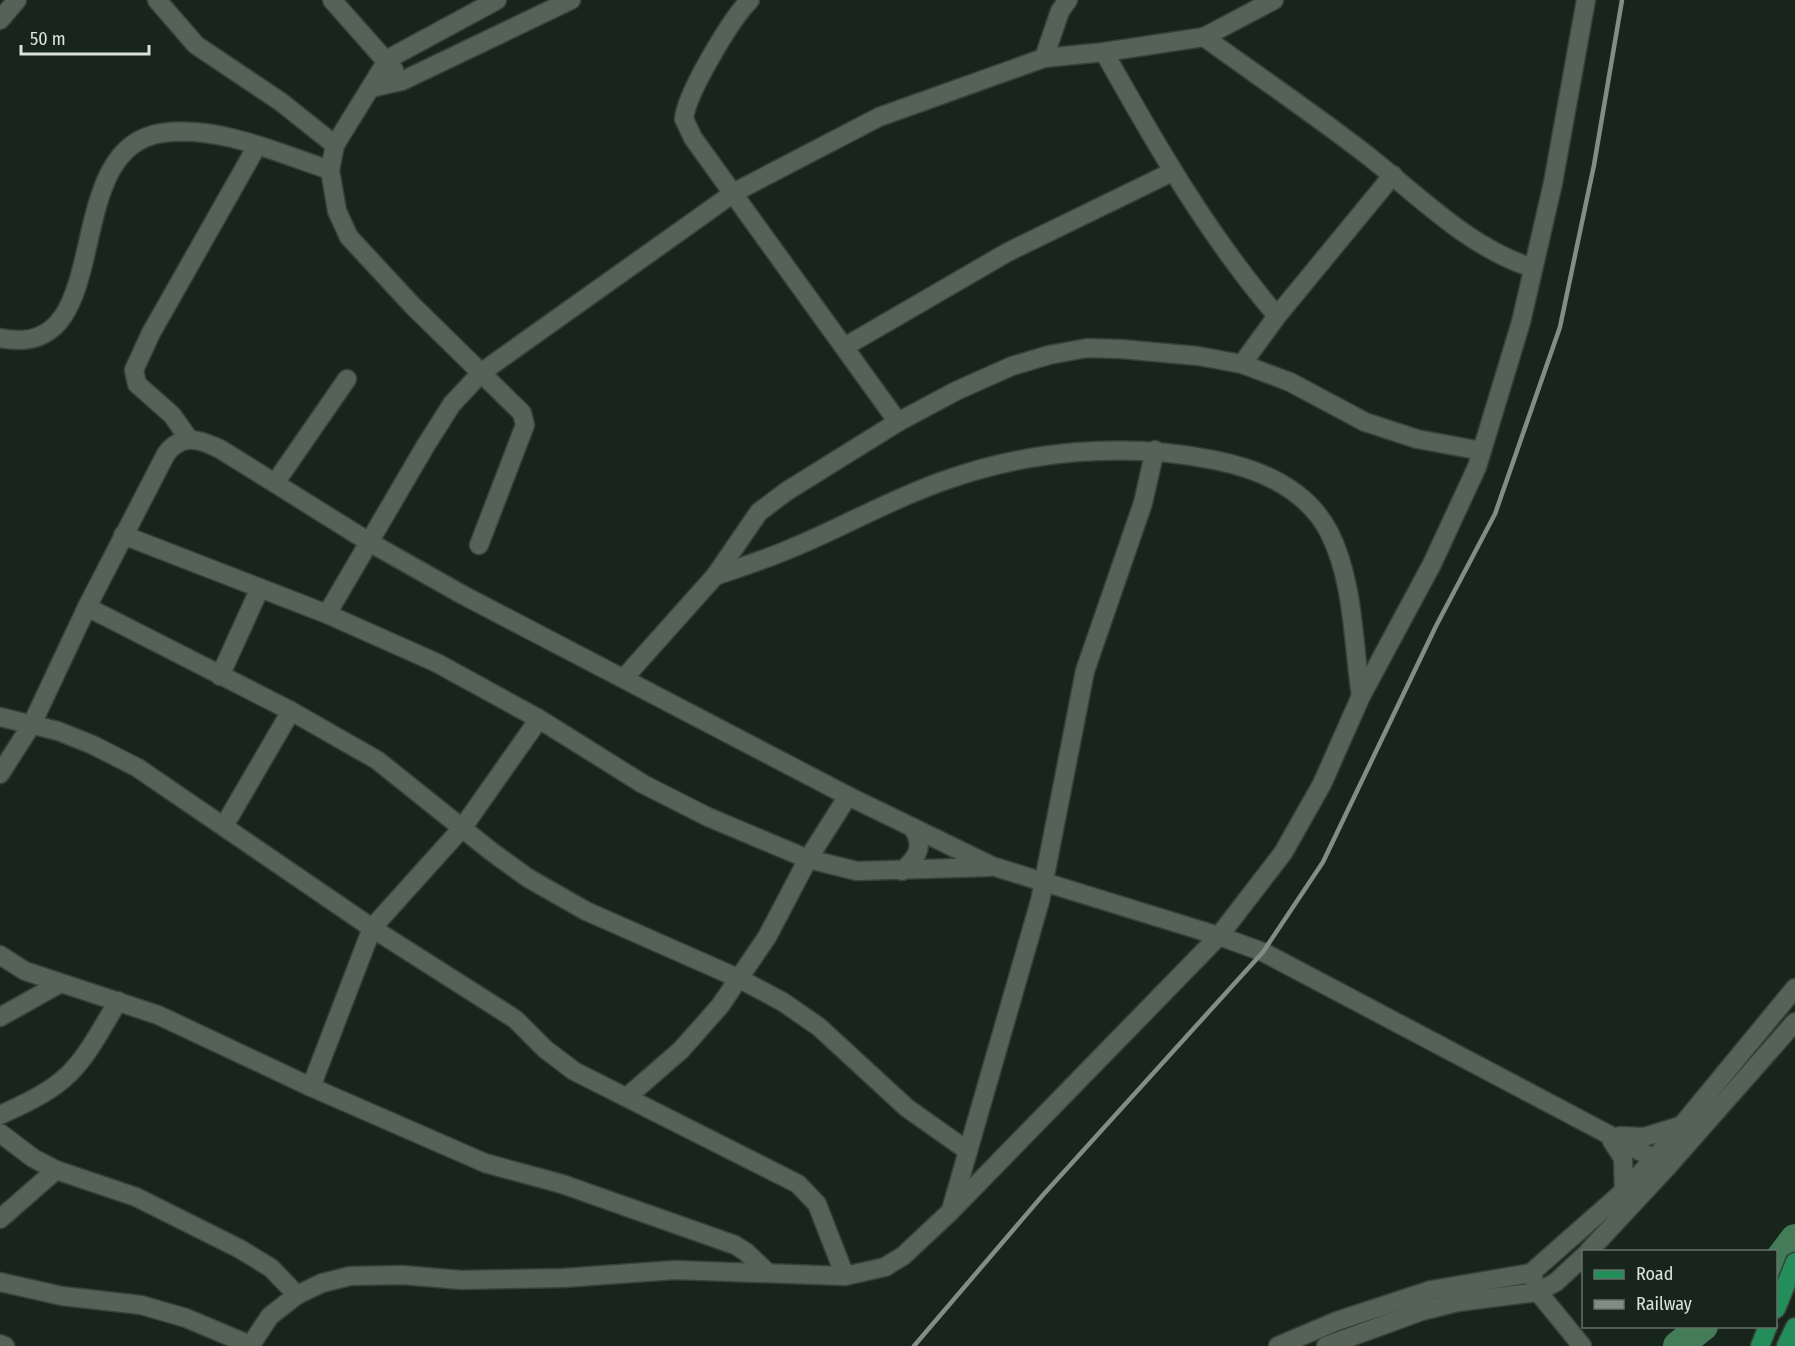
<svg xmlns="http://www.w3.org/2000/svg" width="1795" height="1346" viewBox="0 0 1795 1346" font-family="'Fira Sans Condensed',sans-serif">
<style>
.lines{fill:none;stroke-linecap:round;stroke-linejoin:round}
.river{stroke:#437c56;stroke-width:30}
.minor-casing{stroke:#374139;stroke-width:21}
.major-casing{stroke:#374139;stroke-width:21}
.minor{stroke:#546258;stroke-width:18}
.major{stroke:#238e5a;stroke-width:18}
.rail{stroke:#828d85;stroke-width:4.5}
</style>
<rect width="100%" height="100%" fill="#18251c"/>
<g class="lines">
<g class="river">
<polyline points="1776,1264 1795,1239"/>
<polyline points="1678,1346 1703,1326"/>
</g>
<defs>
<g id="minor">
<polyline points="157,0 196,45 281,102 335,145"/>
<polyline points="332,0 394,70"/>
<path d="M750,0c-19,19 -64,94 -66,119l9,19 205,284"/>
<polyline points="0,20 17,0"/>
<path d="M1204,37c54,39 110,77 163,118 52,41 102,93 166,113"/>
<path d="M1104,52c52,93 104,183 173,264"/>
<polyline points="1044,58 1060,11 1068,0"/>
<polyline points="371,88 402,81 571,0"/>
<path d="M0,338c121,25 55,-190 162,-205 56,-8 116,20 168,37"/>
<polyline points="846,346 1008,252 1172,172"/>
<polyline points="1242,364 1277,316 1393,175"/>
<polyline points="189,439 172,415 137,384 134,370 151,333 257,146"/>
<polyline points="275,483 347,379"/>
<polyline points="123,535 327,614 437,663 539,719 643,784 708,817 808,859 857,871 990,867"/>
<polyline points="479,545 525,425 522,413 412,305 349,237 337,211 330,170 335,145 388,59 497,0"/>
<path d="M715,576c26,-9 52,-17 77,-28 51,-21 101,-50 154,-68 84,-30 180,-38 268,-20 46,9 92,28 115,72 25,49 24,111 32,164"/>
<polyline points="87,607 291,711 377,760 492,852 528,878 586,911 740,979 783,1002 819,1027 907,1108 968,1151"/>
<polyline points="327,614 426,445 452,404 482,372 735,192 879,117 1044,58 1104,52 1204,37 1274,0"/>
<polyline points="220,676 260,588"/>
<polyline points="624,678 715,576 759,512 787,491 898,422 956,391 1012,366 1049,355 1087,348 1121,349 1198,356 1242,364 1290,382 1365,422 1417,439 1482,451"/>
<polyline points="0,717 58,731 93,745 138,768 372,928 515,1019 545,1049 574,1071 798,1184 817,1204 845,1276"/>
<path d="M0,774l32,-50 55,-117 79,-153c16,-21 33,-15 54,-5l149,93 94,53 385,201 144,70 227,70 44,16 405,214"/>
<polyline points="224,826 291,711"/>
<path d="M902,871c16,-14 23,-26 10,-44"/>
<polyline points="0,955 25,971 158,1015 311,1087 485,1163 562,1184 735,1245 746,1252 767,1272"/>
<polyline points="0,1017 59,984"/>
<polyline points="311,1087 372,928 463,827 539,719"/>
<polyline points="627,1097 681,1050 720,1006 767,937 808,859 848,796"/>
<path d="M0,1115c73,-32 79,-47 118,-114"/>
<polyline points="0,1133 33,1158 56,1170 136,1197 240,1249 271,1268 297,1295"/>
<polyline points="1620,1136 1644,1137 1683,1125"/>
<polyline points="1612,1141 1623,1158 1624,1191"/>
<polyline points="951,1210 1040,901 1085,671 1143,503 1155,450"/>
<polyline points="0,1219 56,1170"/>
<polyline points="1588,1252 1668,1166 1795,1022"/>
<polyline points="1534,1280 1538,1292 1582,1346"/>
<polyline points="0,1282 62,1296 141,1305 186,1318 250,1345"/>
<polyline points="0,1344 5,1346"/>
<polyline points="250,1346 270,1316 297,1295 322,1283 350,1276 403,1275 461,1280 563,1278 675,1270 845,1276 885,1267 903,1256 950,1212 1219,936 1283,853 1322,784 1361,696 1432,564 1477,467 1521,322 1553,183 1586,0"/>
<polyline points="1278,1346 1337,1321 1431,1290 1531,1273 1624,1191 1655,1158 1795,988"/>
<polyline points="1326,1346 1422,1311 1458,1302 1538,1292 1556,1282 1584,1256"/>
</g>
<g id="major">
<polyline points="1776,1309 1795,1262"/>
<polyline points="1760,1346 1768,1326"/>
<polyline points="1786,1346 1795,1327"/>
</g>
</defs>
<use href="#minor" class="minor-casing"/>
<use href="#major" class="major-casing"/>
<use href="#minor" class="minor"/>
<use href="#major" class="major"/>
<polyline class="rail" points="914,1346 1043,1195 1263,952 1323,862 1436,626 1495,514 1560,327 1594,165 1622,0"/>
</g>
<rect x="1582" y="1250" width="195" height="78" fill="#18251c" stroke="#667168" stroke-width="1.5"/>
<rect x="1594" y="1270" width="30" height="9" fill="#238e5a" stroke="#667168" stroke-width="1.5"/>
<text x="1636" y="1280" font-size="18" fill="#dae2db">Road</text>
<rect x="1594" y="1300" width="30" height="9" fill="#828d85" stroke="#667168" stroke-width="1.5"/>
<text x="1636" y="1310" font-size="18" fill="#dae2db">Railway</text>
<path d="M21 45v9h128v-9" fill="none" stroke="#dae2db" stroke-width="3"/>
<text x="30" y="45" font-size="18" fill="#dae2db" stroke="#18251c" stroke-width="4.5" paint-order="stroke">50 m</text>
</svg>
